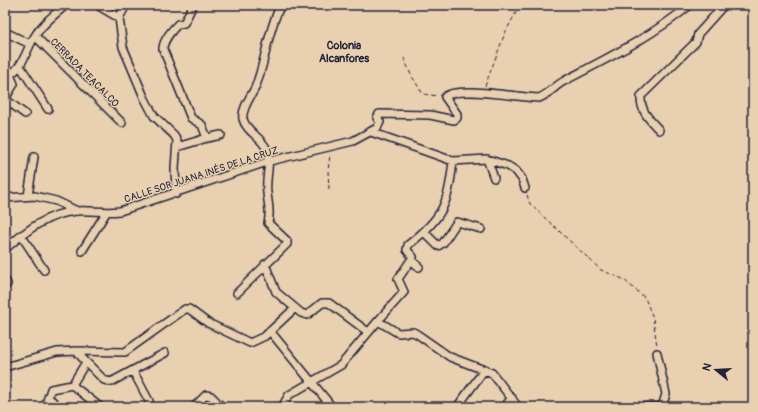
<svg xmlns="http://www.w3.org/2000/svg" width="758" height="412" font-family="Pangolin,sans-serif">
	<style>
		.lines { fill: none; stroke-linecap: round; stroke-linejoin: round }
		.minor-casing { stroke: #22223b; stroke-width: 10 }
		.path { stroke: #22223b; stroke-width: 1; stroke-dasharray: 4 3; stroke-linecap: butt }
		.minor { stroke: #e8d0b0; stroke-width: 7 }
		.labels { text-anchor: middle; stroke-width: 3; stroke-linejoin: round; paint-order: stroke }
		.street-label { font-size: 10px; fill: #22223b; stroke: #e8d0b0 }
		.neighbourhood-label { font-size: 11px; font-weight: bold; fill: #22223b; stroke: #e8d0b0 }
	</style>
	<rect width="100%" height="100%" fill="#e8d0b0"/>
	<filter id="ink" filterUnits="userSpaceOnUse"><feTurbulence type="fractalNoise" baseFrequency=".025" numOctaves="2"/><feDisplacementMap in="SourceGraphic" scale="8" xChannelSelector="R" yChannelSelector="G"/><feConvolveMatrix kernelMatrix="1 2 1 2 8 2 1 2 1" color-interpolation-filters="sRGB"/></filter>
	<g filter="url(#ink)">
		<g class="lines">
			<defs>
				<path id="minor" d="M97,5l22,13
					M193,5l-9,18 -6,1c-6,6 -15,17 -15,25l28,69 11,7 5,13 14,-3
					M119,18l4,29 21,50 10,19 20,19 3,5 -2,28 1,26
					M119,18l7,-13
					M5,32l25,12
					M35,36l87,87
					M20,66l28,43
					M5,78c20,-11 19,-25 30,-42 7,-12 20,-22 31,-31
					M5,99l9,-15 -4,-9
					M5,99l20,15
					M659,130c-9,-10 -19,-19 -18,-34l55,-54 2,-8 26,-29
					M371,132l82,29 34,-2 21,7 8,5 6,8 3,9
					M177,147l30,-9
					M487,159l7,19
					M28,196l6,-39
					M5,198l30,-2 21,5 21,10
					M424,232l14,14 5,-3 14,-21 24,7
					M21,235l23,35
					M5,249c21,-18 43,-36 72,-38 15,-1 27,2 43,0l150,-50 83,-20 24,-13 3,-6 -3,-4 2,-4 51,1 24,5 3,-2v-4l-12,-17c10,-12 77,1 94,1 10,-4 16,-12 25,-17 44,-23 87,-44 126,-76
					M82,251l24,-38
					M411,260l8,7
					M265,264l11,28 25,21 6,2 15,-12h7l39,29
					M5,280l2,4
					M237,293l50,-49v-3l-19,-18c3,-11 0,-19 -1,-30 -2,-16 5,-30 -1,-45 -5,-11 -20,-17 -23,-29 -2,-9 8,-23 12,-31 11,-27 12,-56 25,-81l-4,-2
					M378,321l26,-29 -6,-13 15,-22 -6,-7 1,-5c36,-28 40,-41 45,-84
					M270,331l62,76
					M76,351l49,1 60,-43h4l19,14 42,20 15,-7 30,-28
					M657,353l9,41 -4,13
					M86,362l18,18 7,2 54,-29
					M5,367l52,-15 19,-1 10,11 -14,23 28,22
					M133,371l16,30
					M48,397l11,10
					M45,407l6,-18 21,-4
					M194,407l12,-12 5,1 11,11
					M282,407l7,-12 52,-30 37,-44 20,12 15,-1 4,2 33,23 42,16 26,34
					M457,407l28,-38
					M504,407l8,-9
					M646,407h17"/>
			</defs>
			<!-- minor casing -->
			<use href="#minor" class="minor-casing"/>
			<!-- path -->
			<path class="path" d="M404,58l7,17 12,19 15,2
				M485,86l20,-53 15,-28
				M329,189l-1,-18 2,-17
				M527,195l3,9 71,66 22,9 22,19 8,20 4,28"/>
			<!-- minor -->
			<use href="#minor" class="minor"/>
		</g>
	</g>
	<g class="labels">
		<!-- street labels -->
		<g class="street-label">
			<text transform="translate(85 72) rotate(45)" y="4">CERRADA TEACALCO</text>
			<text transform="translate(201 174) rotate(-18)" y="4">CALLE SOR JUANA INÉS DE LA CRUZ</text>
		</g>
		<!-- neighbourhood labels -->
		<g class="neighbourhood-label">
			<text x="344" y="49">Colonia<tspan x="344" dy="13">Alcanfores</tspan></text>
		</g>
	</g>
	<!-- margin -->
	<rect width="758" height="412" fill="none" stroke="#e8d0b0" stroke-width="20"/>
	<rect x="10" y="10" width="738" height="392" fill="none" stroke="#22223b" stroke-width="1.5" filter="url(#ink)"/>
	<!-- north arrow -->
	<g transform="translate(716 370) rotate(288)" stroke="#e8d0b0" stroke-width="3" paint-order="stroke">
	<path d="M0-3L7 15L0 10L-7 15Z" fill="#22223b"/>
	<text y="-6" font-size="11" font-weight="bold" text-anchor="middle" fill="#22223b">N</text>
	</g>
</svg>
